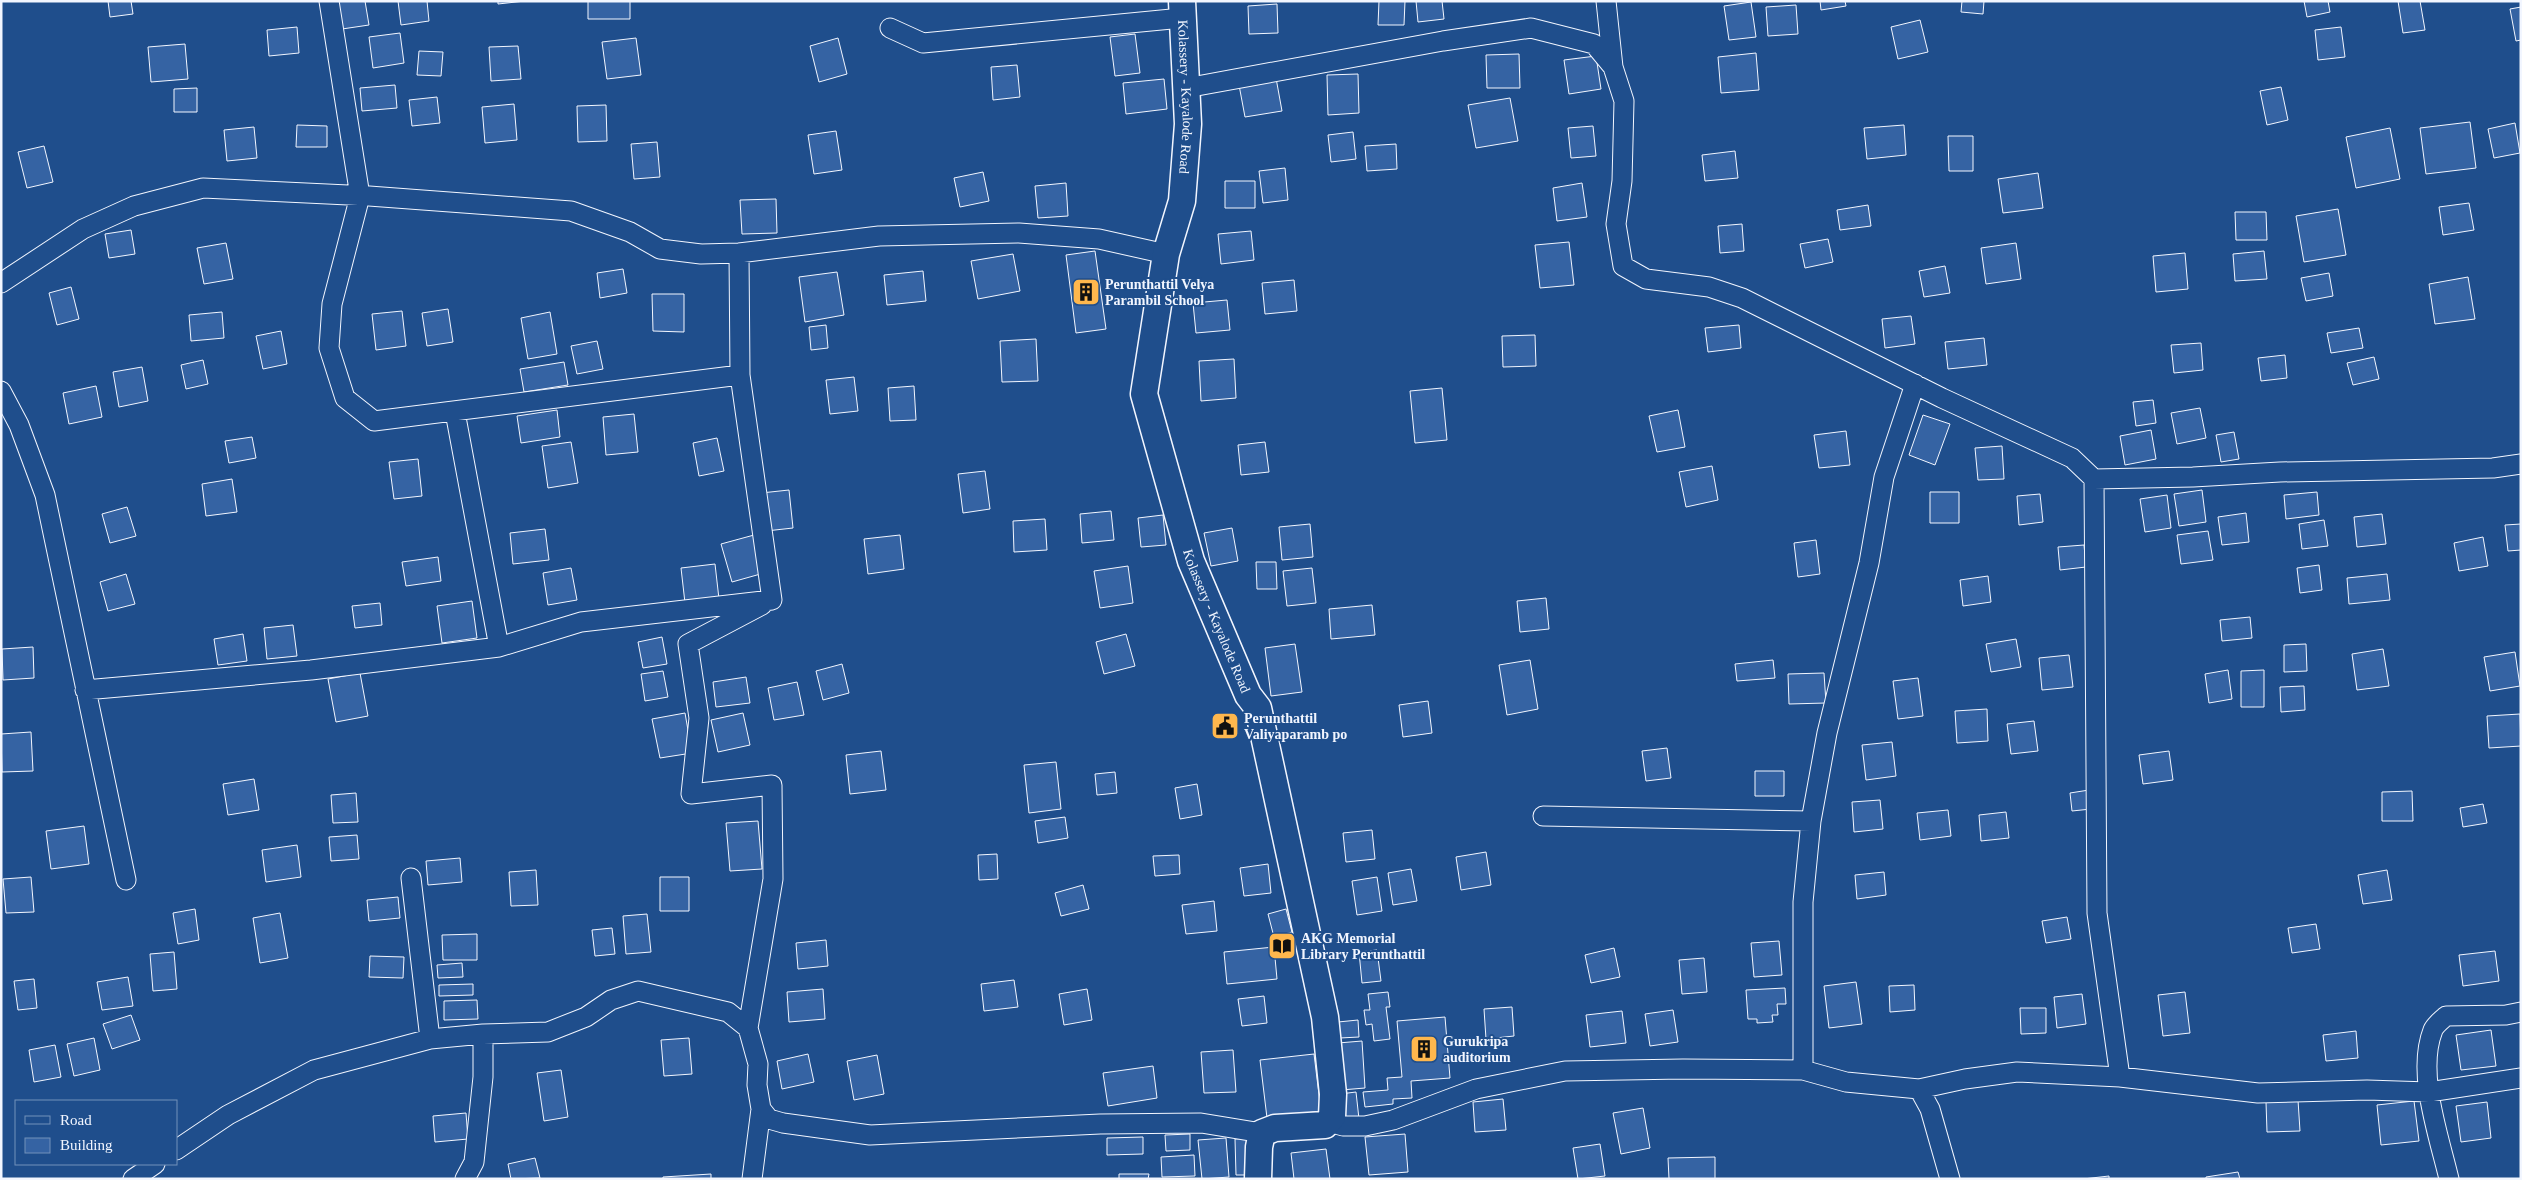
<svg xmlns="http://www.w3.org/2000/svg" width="2522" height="1180" font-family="'Times New Roman',serif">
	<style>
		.building { fill: #3563a3; stroke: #f2f6ff }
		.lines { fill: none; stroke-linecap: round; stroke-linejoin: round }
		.street-casing { stroke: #f2f6ff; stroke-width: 21 }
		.secondary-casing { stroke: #f2f6ff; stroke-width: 29 }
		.street { stroke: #1f4e8c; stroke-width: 19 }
		.secondary { stroke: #1f4e8c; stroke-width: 26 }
		.labels { text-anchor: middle; stroke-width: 4; stroke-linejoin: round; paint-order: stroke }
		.street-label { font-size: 14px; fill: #f2f6ff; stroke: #1f4e8c }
		.poi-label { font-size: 14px; font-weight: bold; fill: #f2f6ff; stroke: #1f4e8c; text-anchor: start }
	</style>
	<rect width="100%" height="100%" fill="#1f4e8c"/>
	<!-- building -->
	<path class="building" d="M108,1h23l2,13 -23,3z
		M338,1h27l4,24 -27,4z
		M398,1h29l2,20 -28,4z
		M498,1h27l-27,3z
		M588,1h42v18h-42z
		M1379,1h26l-1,24h-26z
		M1416,1h26l2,18 -26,3z
		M1820,1h25l1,5 -25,4z
		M1962,1h22l-1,13 -22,-2z
		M2304,1h24l2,11 -23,5z
		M2398,1h22l5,29 -22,3z
		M1751,2l5,35 -27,3 -5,-34z
		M1277,4l1,29 -29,1 -1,-28z
		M1796,5l2,29 -30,2 -2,-29z
		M2521,7v33l-5,1 -6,-32z
		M1920,20l8,32 -30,7 -7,-32z
		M297,27l2,26 -30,3 -2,-26z
		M2341,27l4,30 -27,3 -3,-30z
		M400,33l4,30 -31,5 -4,-31z
		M1135,34l5,39 -25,3 -5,-39z
		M636,38l5,37 -34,4 -5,-37z
		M838,38l9,36 -28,8 -9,-36z
		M185,44l3,35 -37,3 -3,-35z
		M518,46l3,33 -30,2 -2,-34z
		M419,51l24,1 -2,24 -24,-1z
		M1756,53l3,37 -38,3 -3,-36z
		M1519,54l1,34h-33l-1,-33z
		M1596,56l5,33 -32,5 -5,-34z
		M1017,65l3,32 -27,3 -2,-33z
		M1358,74l1,39 -31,2 -1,-40z
		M1276,78l6,33 -37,6 -6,-32z
		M1164,79l3,30 -41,5 -3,-31z
		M395,85l2,23 -35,3 -2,-23z
		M2281,87l7,33 -21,5 -7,-34z
		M197,88v24h-23v-23z
		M437,97l3,26 -28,3 -3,-26z
		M1510,98l8,43 -42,7 -8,-43z
		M514,104l3,36 -32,3 -3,-36z
		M606,105l1,36 -29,1 -1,-36z
		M2470,122l6,46 -50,6 -6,-46z
		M2515,123l5,30 -26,5 -6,-29z
		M297,125l30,1v21h-31z
		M1904,125l2,30 -39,4 -3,-31z
		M1593,126l3,30 -25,2 -3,-30z
		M254,127l3,31 -30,3 -3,-31z
		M2390,128l10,51 -44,9 -10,-51z
		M836,131l6,39 -28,4 -6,-39z
		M1353,132l3,27 -25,3 -3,-27z
		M1948,136h25v35h-24z
		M657,142l3,35 -26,2 -3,-35z
		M1396,144l1,25 -30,2 -2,-25z
		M44,146l9,36 -26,6 -9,-36z
		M1735,151l3,27 -33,3 -3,-26z
		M1285,168l3,32 -25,3 -4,-32z
		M983,172l6,29 -29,6 -6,-29z
		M2038,173l5,35 -40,5 -5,-34z
		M1225,181h30v27h-30z
		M1066,183l2,33 -30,2 -3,-32z
		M1582,183l5,34 -30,4 -4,-33z
		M776,199l1,34 -35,1 -2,-34z
		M2469,203l5,27 -31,5 -4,-28z
		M1868,205l3,21 -31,4 -3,-20z
		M2338,209l8,46 -42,7 -8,-46z
		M2235,212h31l1,28h-31z
		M1742,224l2,27 -24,2 -2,-27z
		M131,230l4,24 -26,4 -4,-24z
		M1251,231l3,29 -33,4 -3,-30z
		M1828,239l5,23 -28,6 -5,-24z
		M1569,242l5,43 -34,3 -5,-43z
		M226,243l7,36 -29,5 -7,-36z
		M2016,243l5,36 -35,5 -5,-36z
		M1095,251l11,78 -30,4 -10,-78z
		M2264,251l3,28 -32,2 -2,-27z
		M2185,253l3,36 -32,3 -3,-36z
		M1013,254l7,37 -42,8 -7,-38z
		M1945,266l5,27 -26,4 -5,-26z
		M623,269l4,24 -27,5 -3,-25z
		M923,271l3,30 -39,4 -3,-30z
		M837,272l7,43 -39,7 -6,-45z
		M2329,273l4,23 -27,5 -5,-23z
		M2468,277l7,42 -40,5 -6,-40z
		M1294,280l3,31 -32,3 -3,-31z
		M71,287l8,32 -22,6 -8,-32z
		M652,294h32v38l-31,-1z
		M1227,300l3,30 -34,3 -3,-30z
		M448,309l5,33 -26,4 -5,-33z
		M402,311l4,35 -30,4 -4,-36z
		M222,312l2,26 -33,3 -2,-26z
		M550,312l7,42 -29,5 -7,-41z
		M1911,316l4,28 -30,4 -3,-29z
		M826,325l2,23 -17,2 -2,-23z
		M1739,325l2,23 -33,4 -3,-24z
		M2359,328l4,20 -32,5 -4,-20z
		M281,331l6,33 -24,5 -7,-33z
		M1535,335l1,31 -33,1 -1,-31z
		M1984,338l3,27 -39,4 -3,-27z
		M1036,339l2,42 -36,1 -2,-41z
		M597,341l6,28 -26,5 -6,-28z
		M2201,343l2,27 -29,3 -3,-28z
		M2285,355l2,23 -26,3 -3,-23z
		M2374,357l5,22 -26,6 -6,-22z
		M1234,359l2,39 -35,3 -2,-40z
		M203,360l5,24 -22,5 -5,-24z
		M564,362l4,23 -44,7 -4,-23z
		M142,367l6,34 -29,6 -6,-35z
		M854,377l4,34 -28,3 -4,-34z
		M96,386l6,31 -33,7 -6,-31z
		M914,386l2,34 -26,1 -2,-33z
		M1442,388l5,52 -32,3 -5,-52z
		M2153,400l3,23 -20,3 -3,-24z
		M2200,408l6,30 -29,6 -6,-31z
		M557,410l3,27 -39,6 -4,-27z
		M1678,410l7,37 -28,5 -8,-36z
		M634,414l4,38 -32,3 -3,-38z
		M1923,415l27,9 -15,41 -26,-10z
		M2151,430l5,29 -31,6 -5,-29z
		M1846,431l4,34 -31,3 -5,-33z
		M2234,432l5,27 -18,3 -5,-27z
		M252,437l4,21 -27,5 -4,-22z
		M717,438l7,33 -25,5 -6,-33z
		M571,442l7,41 -30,5 -6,-42z
		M1265,442l4,30 -28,3 -3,-30z
		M2002,446l2,33 -26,1 -3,-32z
		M418,459l4,37 -28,3 -5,-37z
		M1712,466l6,34 -32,7 -7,-35z
		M985,471l5,38 -27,4 -5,-39z
		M232,479l5,33 -31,4 -4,-32z
		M789,490l4,38 -27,3 -5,-38z
		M2202,490l4,32 -27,4 -5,-32z
		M1930,492h29v31h-29z
		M2317,492l2,23 -33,4 -2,-24z
		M2040,494l3,28 -24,3 -2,-29z
		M2167,495l4,33 -26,4 -5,-33z
		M127,507l9,29 -26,7 -8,-29z
		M1111,511l3,29 -32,3 -2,-29z
		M2246,513l3,29 -27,3 -4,-28z
		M2382,514l4,30 -29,3 -3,-30z
		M1163,515l3,30 -25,2 -3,-29z
		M1045,519l2,31 -33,2 -1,-31z
		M2324,520l4,26 -26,3 -3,-25z
		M1310,524l3,33 -31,3 -3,-33z
		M2521,524v26l-13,1 -3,-26z
		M1232,528l6,33 -27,5 -7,-33z
		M545,529l4,31 -36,4 -3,-31z
		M2208,531l5,29 -32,4 -4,-29z
		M754,535l10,38 -32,9 -11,-38z
		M900,535l4,34 -36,5 -4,-35z
		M2483,537l5,29 -29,5 -5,-28z
		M1816,540l4,34 -22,3 -4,-34z
		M2084,545l2,22 -26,3 -2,-23z
		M438,557l3,24 -35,5 -4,-24z
		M1256,562h20l1,27h-20z
		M715,564l4,35 -34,4 -4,-35z
		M2319,565l3,25 -22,3 -3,-25z
		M1128,566l5,37 -33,5 -6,-37z
		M571,568l6,32 -29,5 -5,-32z
		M1312,568l4,35 -29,3 -4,-35z
		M126,574l9,30 -27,7 -8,-29z
		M2387,574l3,26 -41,4 -2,-26z
		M1988,576l3,26 -28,4 -3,-26z
		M1546,598l3,31 -29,3 -3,-31z
		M472,601l5,37 -35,5 -5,-37z
		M380,603l2,22 -27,3 -3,-22z
		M1372,605l3,30 -44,4 -2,-30z
		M2250,617l2,21 -30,3 -2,-21z
		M293,625l4,31 -30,3 -3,-31z
		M243,634l4,27 -29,4 -4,-26z
		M1126,634l9,32 -31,8 -8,-32z
		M662,637l5,27 -24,4 -5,-26z
		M2016,639l5,28 -30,5 -5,-28z
		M1295,644l7,48 -31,4 -6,-48z
		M2306,644l1,27 -23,1v-27z
		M33,647l1,31 -31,2 -1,-31z
		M2383,649l6,37 -32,4 -5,-36z
		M2515,652l5,34 -30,5 -6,-34z
		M2069,655l4,32 -31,3 -3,-32z
		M1530,660l8,49 -31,6 -8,-50z
		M1773,660l2,18 -38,3 -2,-17z
		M842,664l7,29 -26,7 -7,-29z
		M2228,670l4,29 -23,4 -4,-29z
		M2264,670v37h-23v-36z
		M663,671l5,26 -23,4 -4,-27z
		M360,673l8,43 -32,6 -8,-43z
		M1824,673l2,30 -37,1 -1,-30z
		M746,677l4,26 -34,4 -3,-25z
		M1918,678l5,38 -25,3 -5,-38z
		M797,682l7,33 -30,5 -6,-32z
		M2304,686l1,24 -24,2 -1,-25z
		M1428,701l4,32 -29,4 -4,-32z
		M1987,709l1,32 -31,2 -2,-32z
		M685,713l7,40 -32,5 -8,-39z
		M743,713l7,32 -32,7 -7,-32z
		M2520,714l1,32 -32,2 -2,-32z
		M2034,721l4,30 -27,3 -4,-30z
		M31,732l2,39 -31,1 -1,-38z
		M1892,742l4,34 -30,4 -4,-35z
		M1667,748l4,30 -25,3 -4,-30z
		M881,751l5,39 -36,4 -4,-39z
		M2169,751l4,29 -30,4 -4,-29z
		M1056,762l5,47 -32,4 -5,-48z
		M1755,771h29v25h-29z
		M1115,772l2,21 -20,2 -2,-21z
		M254,779l5,31 -31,5 -5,-31z
		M1197,784l5,31 -22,4 -5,-31z
		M2089,790l2,19 -19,2 -2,-18z
		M2412,791l1,30h-31v-29z
		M356,793l2,29 -25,1 -2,-28z
		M1880,800l3,29 -29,3 -2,-30z
		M2483,804l4,19 -24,4 -3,-19z
		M1948,810l3,26 -31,4 -3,-27z
		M2006,812l3,26 -28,3 -2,-26z
		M1065,817l3,21 -30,5 -3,-22z
		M758,821l4,48 -32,2 -4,-48z
		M84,826l5,38 -38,5 -5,-38z
		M1372,830l3,29 -29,3 -3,-29z
		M357,835l2,24 -28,2 -2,-24z
		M297,845l4,32 -35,5 -4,-32z
		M1486,852l5,33 -30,5 -5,-33z
		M997,854l1,25 -19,1 -1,-25z
		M1179,855l1,19 -25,2 -2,-20z
		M460,858l2,24 -34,3 -2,-24z
		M1268,864l3,29 -27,3 -4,-28z
		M1411,869l6,32 -24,4 -5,-32z
		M536,870l2,35 -27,1 -2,-34z
		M2387,870l5,30 -29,4 -5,-29z
		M1884,872l2,23 -29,4 -2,-24z
		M31,877l3,35 -28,1 -3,-34z
		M660,877h29v34h-29z
		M1377,877l5,34 -25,4 -5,-34z
		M1083,885l6,24 -28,7 -6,-23z
		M398,897l2,21 -31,3 -2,-21z
		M1214,901l3,30 -31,3 -4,-29z
		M195,909l4,31 -21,4 -5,-31z
		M1286,909l6,23 -18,5 -6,-23z
		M280,913l8,45 -28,5 -7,-45z
		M647,914l4,38 -25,2 -3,-38z
		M2067,917l4,22 -25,4 -4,-22z
		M2316,924l4,25 -28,4 -4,-25z
		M612,928l3,26 -20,2 -3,-26z
		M477,934v26h-34l-1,-25z
		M826,940l2,26 -30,3 -2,-26z
		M1779,941l3,34 -28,2 -3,-34z
		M1274,947l3,32 -50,5 -3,-32z
		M1614,948l6,29 -29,6 -6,-28z
		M1377,950l4,31 -19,2 -3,-31z
		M2495,951l4,30 -36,5 -4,-31z
		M174,952l3,37 -24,2 -3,-37z
		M370,956l34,1 -1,21 -34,-1z
		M1704,958l3,34 -25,2 -3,-34z
		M462,963l1,14 -25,1 -1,-13z
		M128,977l5,29 -31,4 -5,-28z
		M34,979l3,29 -19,2 -4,-29z
		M1014,980l4,27 -34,4 -3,-27z
		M1856,982l6,42 -33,4 -5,-42z
		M473,984v11l-34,1v-11z
		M1914,985l1,25 -25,2 -1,-26z
		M1785,988l1,16h-9l1,11h-6l1,7 -16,1v-4h-9l-2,-29z
		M823,989l2,30 -36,3 -2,-30z
		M1087,989l5,31 -28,5 -5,-31z
		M1388,992l2,15h-4l4,32 -16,2 -2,-17 -6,1 -2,-15h6l-2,-16z
		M2185,992l5,41 -27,3 -5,-41z
		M2082,994l4,30 -29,4 -3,-31z
		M1264,996l3,27 -25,3 -4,-27z
		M477,1000l1,19 -34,1v-19z
		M1512,1007l2,29 -28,3 -2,-30z
		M2020,1008h26v25l-25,1z
		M1673,1010l5,32 -28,4 -5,-32z
		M1622,1011l4,32 -36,4 -4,-32z
		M131,1015l9,25 -28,9 -9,-25z
		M1445,1017l5,61 -39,3 1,17 -19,1v5l-28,3 -2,-15 25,-2 -1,-12 15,-1 -5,-56z
		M1358,1020l1,17 -19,1 -2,-16z
		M2491,1030l5,36 -35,4 -5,-35z
		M2356,1031l2,27 -32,3 -3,-26z
		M94,1038l6,32 -26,6 -7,-32z
		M689,1038l3,36 -28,2 -3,-36z
		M1362,1041l3,47 -24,2 -3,-47z
		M55,1045l6,32 -27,5 -5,-32z
		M1233,1050l3,42 -32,1 -3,-41z
		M808,1054l6,28 -32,7 -5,-28z
		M1314,1054l7,57 -54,7 -7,-58z
		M877,1055l7,39 -30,6 -7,-39z
		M1153,1066l4,32 -49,8 -5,-33z
		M561,1070l7,47 -24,4 -7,-48z
		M1356,1092l3,27 -16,2 -3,-27z
		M1503,1099l3,31 -31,2 -2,-30z
		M2298,1100l2,31 -33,1 -1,-30z
		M2414,1101l5,40 -38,4 -4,-40z
		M2487,1102l4,36 -30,4 -5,-36z
		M1643,1108l7,40 -29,6 -8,-41z
		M466,1113l2,26 -33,3 -2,-26z
		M1190,1134v16l-24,1 -1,-16z
		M1405,1134l3,38 -39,3 -4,-38z
		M1143,1137v17l-36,1v-17z
		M1226,1138l3,39 -27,2 -4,-39z
		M1251,1138l1,37h-16l-1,-36z
		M1600,1144l5,32 -27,3 -5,-31z
		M1326,1149l4,30h-36l-3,-26z
		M1194,1155l1,21 -33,1 -1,-20z
		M1715,1157v22h-46l-1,-21z
		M535,1158l5,20 -29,1 -3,-15z
		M2238,1172l2,7h-34v-2z
		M711,1174v5h-48v-2z
		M1119,1174h30l-1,5h-29z
		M2109,1176v3h-26z"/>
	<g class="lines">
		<defs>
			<path id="street" d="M329,1l31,195 -28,108 -3,44 16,50 29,23 366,-46
				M1606,1l7,66 11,34 -2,80 -6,43 7,42 23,13 63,8 33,11 200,100 130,60 22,21 99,-2 87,-5 213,-4 28,-4
				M890,28l33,15 259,-25
				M1186,88l257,-47 88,-13 63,16 19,23
				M1,283l82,-54 51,-23 69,-18 166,8 202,15 59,21 30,17 41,5 38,-1 140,-17 140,-3 80,6 67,15
				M1,391l18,34 26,70 81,385
				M455,412l44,235
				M2094,479l3,434 23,164
				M85,690l226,-20 188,-23 82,-25 191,-22 -32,-225 -1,-122
				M1543,816l268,5
				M411,878l19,161
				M748,1028l25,-149 -1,-94 -81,9 8,-76 -11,-74 74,-39
				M1803,1070v-168l8,-81 16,-88 42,-170 15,-86 31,-93
				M1919,1089l46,-10 52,-7 103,5 138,16 109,-3 62,2 92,-14
				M1329,1122l14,4h22l28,-6 83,-31 89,-18 118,-2 120,1 43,12 73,7 11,20 20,70
				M176,1150l52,-35 86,-45 116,-31 53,-5 65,-2 38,-15 25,-17 27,-9 90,21 20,16 10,36 -1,21 4,24 8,10 14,4 87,12 230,-11 101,-1 61,10
				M133,1179l22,-15
				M465,1179l9,-17 9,-85v-43
				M752,1179l9,-70
				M2449,1179c-10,-43 -33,-106 -16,-149 2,-5 9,-10 13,-14l60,-1 15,-3"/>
			<g id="secondary">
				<path id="s1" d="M1182,1l6,123 -6,77 -16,53 -22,140 47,167 57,134 10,13 67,309 8,77 -1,23 -7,8 -50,3 -13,5 -3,14 -1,32"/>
			</g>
		</defs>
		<!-- street casing -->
		<use href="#street" class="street-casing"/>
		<!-- secondary casing -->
		<use href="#secondary" class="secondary-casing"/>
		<!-- street -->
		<use href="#street" class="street"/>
		<!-- secondary -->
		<use href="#secondary" class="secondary"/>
	</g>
	<!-- icons -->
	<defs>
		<symbol id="building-square" viewBox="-11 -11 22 22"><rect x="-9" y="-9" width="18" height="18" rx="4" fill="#ffb74d" stroke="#1f4e8c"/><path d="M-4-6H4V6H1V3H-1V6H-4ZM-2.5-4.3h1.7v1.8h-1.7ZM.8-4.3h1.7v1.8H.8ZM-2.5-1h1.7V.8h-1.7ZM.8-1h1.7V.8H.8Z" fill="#111"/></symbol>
		<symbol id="civic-square" viewBox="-11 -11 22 22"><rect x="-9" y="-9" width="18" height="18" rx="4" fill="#ffb74d" stroke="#1f4e8c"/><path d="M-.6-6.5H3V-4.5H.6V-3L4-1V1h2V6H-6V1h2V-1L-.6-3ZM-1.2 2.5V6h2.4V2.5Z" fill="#111"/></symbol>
		<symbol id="library-square" viewBox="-11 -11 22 22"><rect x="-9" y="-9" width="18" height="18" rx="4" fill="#ffb74d" stroke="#1f4e8c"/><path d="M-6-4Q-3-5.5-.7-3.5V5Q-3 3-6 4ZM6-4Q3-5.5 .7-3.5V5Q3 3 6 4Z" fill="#111"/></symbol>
	</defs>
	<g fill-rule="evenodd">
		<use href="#building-square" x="1070" y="276" width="32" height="32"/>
		<use href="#civic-square" x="1209" y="710" width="32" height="32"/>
		<use href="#library-square" x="1266" y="930" width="32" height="32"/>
		<use href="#building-square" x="1408" y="1033" width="32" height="32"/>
	</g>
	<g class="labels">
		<!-- street labels -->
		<g class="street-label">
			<text dy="5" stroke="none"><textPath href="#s1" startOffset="96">Kolassery - Kayalode Road</textPath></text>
			<text dy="5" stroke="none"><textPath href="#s1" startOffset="636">Kolassery - Kayalode Road</textPath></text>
		</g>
		<!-- poi labels -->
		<g class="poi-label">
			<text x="1105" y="289">Perunthattil Velya<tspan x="1105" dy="16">Parambil School</tspan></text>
			<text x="1244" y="723">Perunthattil<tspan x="1244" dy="16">Valiyaparamb po</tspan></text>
			<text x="1301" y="943">AKG Memorial<tspan x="1301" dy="16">Library Perunthattil</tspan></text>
			<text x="1443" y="1046">Gurukripa<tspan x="1443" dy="16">auditorium</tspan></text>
		</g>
	</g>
	<!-- border -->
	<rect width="2522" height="1180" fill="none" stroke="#f2f6ff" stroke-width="5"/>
	<!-- legend -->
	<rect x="15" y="1100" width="162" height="65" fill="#1f4e8c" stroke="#7391ba"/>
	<rect x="25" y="1116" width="25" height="8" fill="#1f4e8c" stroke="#7391ba"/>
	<text x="60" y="1125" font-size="15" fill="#f2f6ff">Road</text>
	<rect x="25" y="1138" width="25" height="15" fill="#3563a3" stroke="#7391ba"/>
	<text x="60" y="1150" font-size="15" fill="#f2f6ff">Building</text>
</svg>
